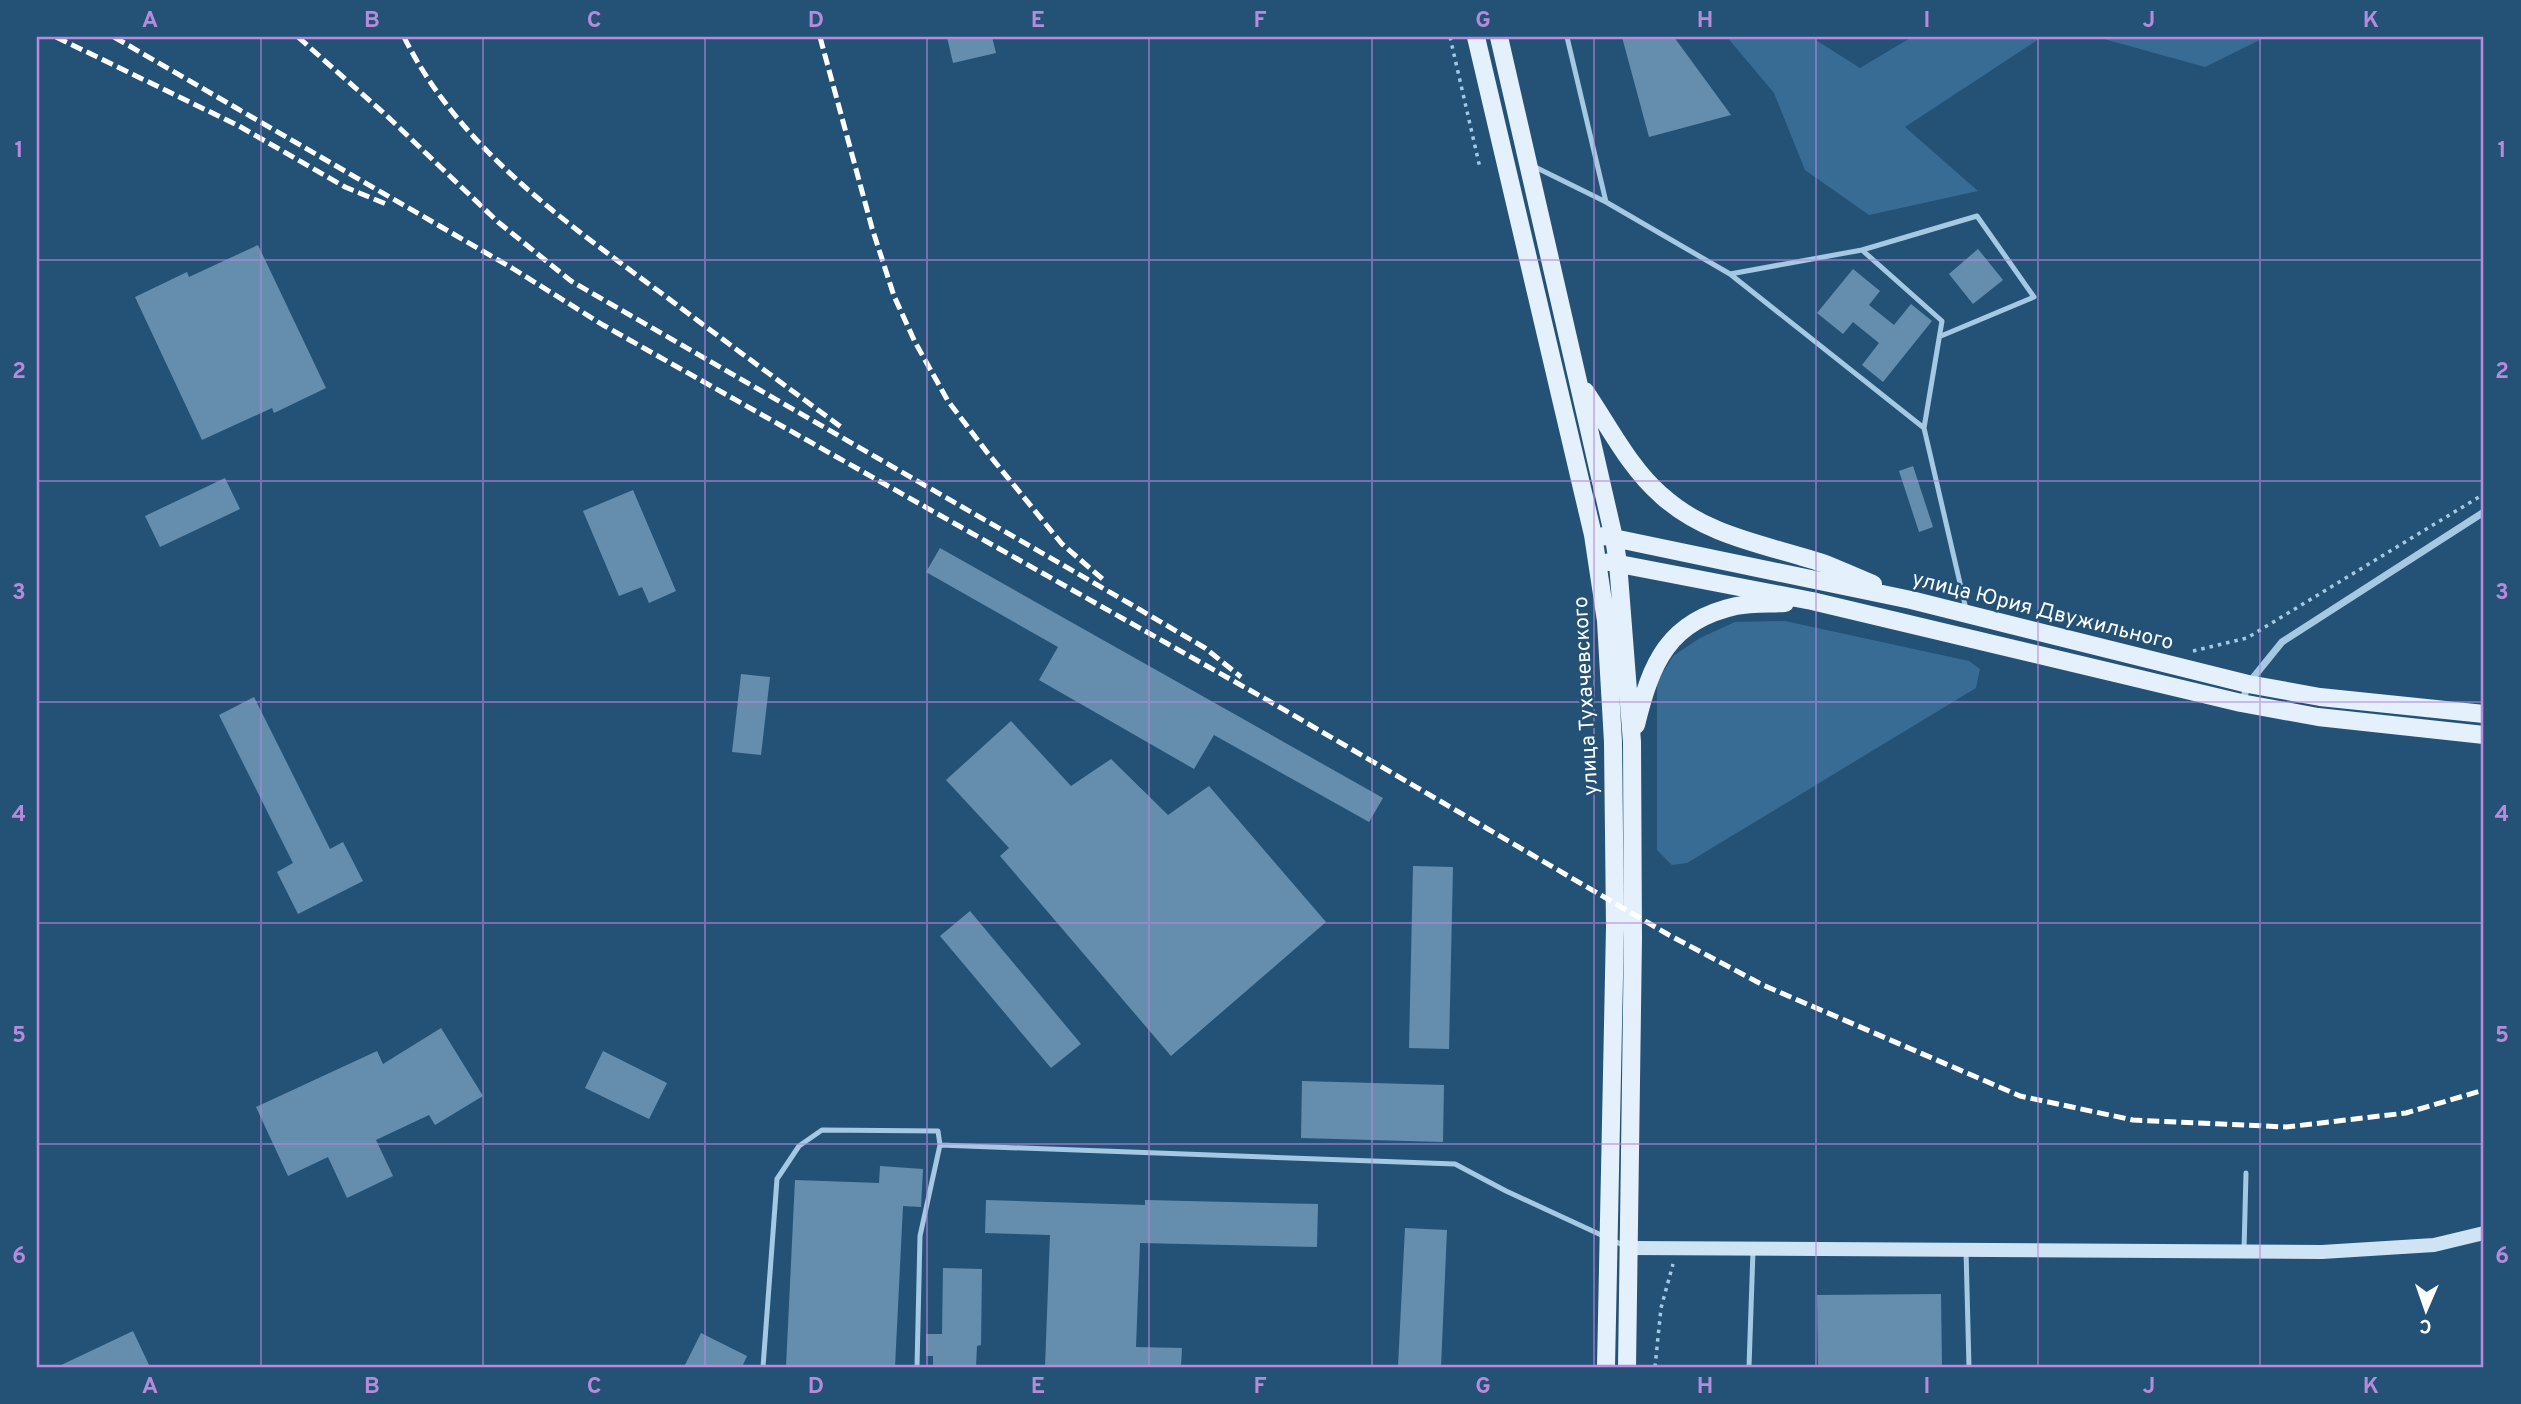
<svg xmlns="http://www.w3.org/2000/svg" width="2521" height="1404" font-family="Overpass,sans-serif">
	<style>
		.green { fill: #386c95 }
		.building { fill: #658eae }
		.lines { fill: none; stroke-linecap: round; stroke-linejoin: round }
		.path { stroke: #a5c9e3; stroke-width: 3.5; stroke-dasharray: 3.5 5; stroke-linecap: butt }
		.lane { stroke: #a5c9e3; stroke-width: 5 }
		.street { stroke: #a5c9e3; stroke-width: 7 }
		.secondary { stroke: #cee3f3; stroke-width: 14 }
		.primary { stroke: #e4f0fc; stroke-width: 18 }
		.rail { stroke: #fff; stroke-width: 5; stroke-dasharray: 12 5; stroke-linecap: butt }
		.grid { fill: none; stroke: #b68bdc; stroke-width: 2; stroke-opacity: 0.55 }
		.labels { text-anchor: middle; stroke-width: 5; stroke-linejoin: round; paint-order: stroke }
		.street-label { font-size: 21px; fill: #fff; stroke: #245277 }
		.neatline { fill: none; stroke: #b68bdc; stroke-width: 2.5 }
		.grid-label { font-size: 23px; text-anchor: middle; font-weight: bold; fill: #b68bdc }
	</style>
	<rect width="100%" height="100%" fill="#245277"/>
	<!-- green -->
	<path class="green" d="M1727,37h84l49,31 52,-31h130l-137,90 73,64 -109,24 -64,-45 -31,-77z
		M2097,37h169l-61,30z
		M1785,621l184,40 11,8 -4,19 -289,175 -15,2 -15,-15v-168l16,-26 27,-18 35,-16z"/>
	<!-- building -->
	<path class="building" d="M947,37h45l4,16 -43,10z
		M1622,37h52l57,78 -82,22z
		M258,245l68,143 -52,25 -2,-5 -70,32 -67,-143 52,-25 2,5z
		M1978,249l25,31 -30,24 -24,-30z
		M1853,269l27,22 -11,14 25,20 17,-21 21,17 -49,61 -21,-17 17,-22 -26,-21 -10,12 -26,-21z
		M1913,466l20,61 -14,5 -20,-61z
		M225,478l15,31 -80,38 -15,-31z
		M633,490l43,101 -27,12 -7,-16 -23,9 -36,-85z
		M940,548l443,250 -14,24 -155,-87 -20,34 -155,-89 19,-33 -132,-75z
		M741,674l29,3 -9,78 -29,-3z
		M254,697l76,152 13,-7 20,39 -65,33 -21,-42 16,-9 -74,-148z
		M1011,721l60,65 40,-27 57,56 41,-29 117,136 -155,134 -171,-200 9,-8 -63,-68z
		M1413,866l40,1 -4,182 -40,-1z
		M970,911l111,133 -30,24 -111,-132z
		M441,1028l42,68 -48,29 -6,-10 -53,25 17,36 -46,22 -19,-41 -40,19 -32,-69 121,-56 6,13z
		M603,1051l64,32 -18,36 -64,-31z
		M1302,1081l142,4 -1,57 -142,-4z
		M880,1166l43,3 -2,38 -18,-1 -8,161h-109l9,-187 84,3z
		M986,1200l159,5v-5l173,4 -1,43 -177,-4 -4,104 46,1 -1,19h-136l5,-132 -65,-2z
		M1405,1228l42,2 -6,137 -43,-1z
		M943,1268l39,1 -1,76 -4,1 -1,21h-43v-11h-7v-22h16z
		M1941,1294l1,73h-124l-1,-72z
		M133,1331l17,36h-93z
		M701,1333l46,23 -5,11h-58z"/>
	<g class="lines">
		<!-- path -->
		<path class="path" d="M1450,37l30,131
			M2193,651l54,-13 237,-144
			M1655,1367l6,-59 12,-44"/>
		<!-- lane -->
		<path class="lane" d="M1567,37l39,165
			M1533,166l73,36 124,72 194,154 42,181
			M1862,250l115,-34 57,81 -93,39
			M1730,274l132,-24 80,71 -18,107
			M940,1145l515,19 51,27 119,55
			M1966,1250l3,117
			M2244,1251l2,-78
			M763,1367l14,-188 22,-33 23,-16 116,1 2,14 -20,91 -3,131
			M1749,1367l4,-116"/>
		<!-- street -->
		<path class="street" d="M2242,703l6,-19 34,-42 202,-130"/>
		<!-- secondary -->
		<path class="secondary" d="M1629,1248l693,4 112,-7 50,-12"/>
		<!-- primary -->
		<path class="primary" d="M1476,37l117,498 13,86 7,121 2,185 -9,440
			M1499,37l115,501 4,25 14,179 1,196 -6,429
			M1585,391c24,35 44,76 76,104 47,43 109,50 167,70 15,6 30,13 45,19
			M1604,536l307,64 337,84 72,13 164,17
			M1609,562l203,39 429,102 77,14 166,18
			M1636,725c15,-62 32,-104 100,-119 16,-3 33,-2 49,-3"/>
		<!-- rail -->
		<path class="rail" d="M56,37l183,89 106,61 41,17
			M114,37l398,231 91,57 673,380 393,230 94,50 257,111 113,24 153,7 120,-14 78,-23
			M298,37l89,79 111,106 73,59 561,324 73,43 36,29
			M404,37c54,109 157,182 253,253 61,46 122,91 184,137
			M820,37l52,191 22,68 21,46 33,59 38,50 76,93 44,38"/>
	</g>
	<!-- grid -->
	<path class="grid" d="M261,37v1330M483,37v1330M705,37v1330M927,37v1330M1149,37v1330M1372,37v1330M1594,37v1330M1816,37v1330M2038,37v1330M2260,37v1330M37,260h2447M37,481h2447M37,702h2447M37,923h2447M37,1144h2447"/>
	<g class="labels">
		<!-- street labels -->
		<g class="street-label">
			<text transform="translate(2043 610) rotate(14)" y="7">улица Юрия Двужильного</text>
			<text transform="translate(1585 696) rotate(-93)" y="7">улица Тухачевского</text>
		</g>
	</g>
	<!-- border -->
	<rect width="2521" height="1404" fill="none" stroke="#245277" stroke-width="77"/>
	<!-- north arrow -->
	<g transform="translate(2426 1310) rotate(182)" stroke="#245277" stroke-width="5" paint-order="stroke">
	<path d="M0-5L12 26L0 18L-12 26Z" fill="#ffffff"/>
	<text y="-10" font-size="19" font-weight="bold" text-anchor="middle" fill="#ffffff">С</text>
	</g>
	<rect x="38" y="38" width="2444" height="1328" class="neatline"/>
	<g class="grid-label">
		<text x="150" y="27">A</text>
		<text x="372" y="27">B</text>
		<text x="594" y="27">C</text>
		<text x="816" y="27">D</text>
		<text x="1038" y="27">E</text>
		<text x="1260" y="27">F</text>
		<text x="1483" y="27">G</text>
		<text x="1705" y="27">H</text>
		<text x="1927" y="27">I</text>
		<text x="2149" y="27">J</text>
		<text x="2371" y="27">K</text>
		<text x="19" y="157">1</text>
		<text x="2502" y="157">1</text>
		<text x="19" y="378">2</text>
		<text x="2502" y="378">2</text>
		<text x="19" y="599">3</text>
		<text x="2502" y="599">3</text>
		<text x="19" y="821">4</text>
		<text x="2502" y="821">4</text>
		<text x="19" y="1042">5</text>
		<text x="2502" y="1042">5</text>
		<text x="19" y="1263">6</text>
		<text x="2502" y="1263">6</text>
		<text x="150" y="1393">A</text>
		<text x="372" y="1393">B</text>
		<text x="594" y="1393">C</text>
		<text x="816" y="1393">D</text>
		<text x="1038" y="1393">E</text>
		<text x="1260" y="1393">F</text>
		<text x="1483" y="1393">G</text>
		<text x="1705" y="1393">H</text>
		<text x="1927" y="1393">I</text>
		<text x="2149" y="1393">J</text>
		<text x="2371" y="1393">K</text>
	</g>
</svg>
